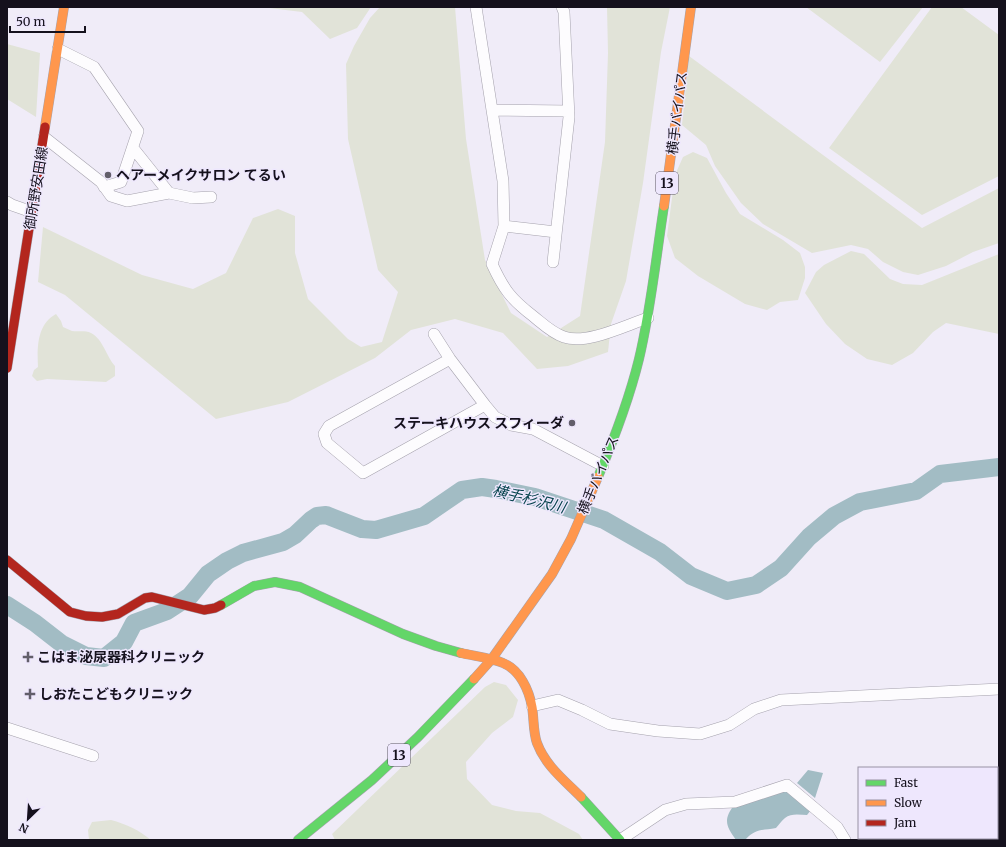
<svg xmlns="http://www.w3.org/2000/svg" width="1006" height="847" font-family="Merriweather,'Noto Sans JP',serif">
	<style>
		.green { fill: #e1e3d8 }
		.water { fill: #a2bcc4 }
		.lines { fill: none; stroke-linecap: round; stroke-linejoin: round }
		.river { stroke: #a2bcc4; stroke-width: 18 }
		.street-casing { stroke: #a5a2ad; stroke-width: 12 }
		.fast-casing { stroke: #a5a2ad; stroke-width: 10 }
		.slow-casing { stroke: #a5a2ad; stroke-width: 10 }
		.jam-casing { stroke: #a5a2ad; stroke-width: 10 }
		.street { stroke: #fdfcfe; stroke-width: 11 }
		.fast { stroke: #63d668; stroke-width: 9 }
		.slow { stroke: #ff974d; stroke-width: 9 }
		.jam { stroke: #b3261e; stroke-width: 9 }
		.poi-dot { fill: #625e6a; stroke: #eee7fd; stroke-width: 1.5 }
		.labels { text-anchor: middle; stroke-width: 3; stroke-linejoin: round; paint-order: stroke }
		.shield { fill: #eee7fd; stroke: #565160; stroke-width: 1 }
		.shield-label { font-size: 13px; font-weight: bold; fill: #15111d }
		.street-label { font-size: 14px; fill: #15111d; stroke: #eee7fd }
		.poi-label { font-size: 14px; font-weight: bold; fill: #15111d; stroke: #eee7fd; text-anchor: start }
		.water-label { font-size: 15px; font-style: italic; fill: #05434c; stroke: #eee7fd }
	</style>
	<rect width="100%" height="100%" fill="#f0ecf8"/>
	<!-- green -->
	<path class="green" d="M261,7h110l-14,21 -27,11 -28,-27z
		M380,7h75l11,132 19,121 26,53 36,24 33,-21 25,-174 3,-89 -1,-46h63l-9,45 -18,131 -17,98 -15,43 -3,28 -40,14 -31,3 -34,-36 -48,-14 -44,11 -36,28 -87,44 -72,17 -151,-124 -27,-13 5,-55 99,48 51,14 33,-16 27,-55 25,-9 17,7v37l13,46 40,40 13,8 21,-5 16,-50 -20,-22 -30,-131 -2,-75 8,-18 16,-28z
		M806,7h117l-43,55z
		M932,7h29l38,28v141l-77,39 -93,-67z
		M7,44l33,9 -4,64 -29,-18z
		M689,56l233,172 77,-40v55l-26,9 -27,14 -28,9 -15,-3 -20,-10 -15,-13 -17,-4 -39,8 -49,-29 -22,-21 -26,-37 -9,-21 -24,-20z
		M693,152l14,6 19,35 14,21 43,26 17,13 5,14v11l-7,22 -18,2 -13,8 -22,-6 -47,-28 -23,-18 -8,-22 8,-61 8,-18z
		M851,251l13,3 26,25 13,5 19,1 77,-31v80l-53,-11 -13,9 -20,21 -21,12 -25,-6 -22,-15 -19,-20 -21,-31 11,-21 8,-7z
		M56,314l5,7 2,6c3,1 6,3 9,4 6,1 13,-1 19,2 12,6 15,23 24,33v10l-9,6 -59,-3 -10,2 -5,-5 2,-6 4,-3c-1,-19 -1,-43 18,-53z
		M494,682l12,3 12,15 -5,17 -21,16 -26,29 1,17 25,26 24,6 24,2 39,21 4,6h-248l-3,-6 153,-147z
		M111,820c15,4 28,10 40,20h-62l-1,-10 4,-8z"/>
	<!-- water -->
	<path class="water" d="M808,770l15,3 -8,25 -18,-15z
		M787,790l24,20 -4,5c-7,0 -16,-2 -22,3 -4,3 -6,7 -9,10 -15,3 -20,0 -31,12h-9c-10,-14 -13,-20 -2,-35z"/>
	<g class="lines">
		<!-- river -->
		<path class="river" d="M7,605l28,18 27,21 24,12 18,2 20,-16 10,-19 33,-12 23,-15 18,-22 19,-13 16,-8 40,-11 12,-7 16,-15 6,-4 9,-1 36,14 14,1 48,-14 38,-26 20,-3 14,2 39,8 69,23 56,32 31,24 36,15 29,-6 25,-17 28,-31 25,-21 26,-14 56,-11 24,-17 59,-7"/>
		<defs>
			<path id="street" d="M476,7l27,174 1,45 -12,38c12,26 19,35 41,52 10,8 19,17 31,21 23,8 62,-12 84,-19
				M58,49l36,18 44,64 -17,51 -17,5
				M492,110l77,1
				M44,137l57,45 10,14 16,5 42,-8
				M133,148l36,45 24,5 18,-1
				M7,202l5,3 20,7
				M504,226l52,6
				M553,262l16,-145 -5,-105 -2,-5
				M434,334l16,25 35,46
				M450,359l-121,67 -5,8 3,9 36,30 122,-68 10,12 16,8 22,4 70,37
				M532,706l26,-6 24,10 28,14 48,7 42,3 29,-9 25,-16 27,-9 218,-11
				M7,728l86,28
				M620,840l45,-30 21,-6 49,-2 52,-17 50,42 8,13"/>
			<path id="fast" d="M598,477c16,-38 31,-77 41,-118 12,-50 17,-102 25,-153
				M221,605l33,-19 21,-4 25,5 103,47 33,12 25,7
				M581,797l39,43
				M298,840l74,-60 46,-43 56,-58"/>
			<path id="slow" d="M45,127l19,-120
				M664,206l27,-199
				M461,653c13,3 31,5 42,10 17,7 26,27 29,44 2,11 1,25 5,36 8,22 27,37 44,54
				M474,679l17,-19 61,-86 19,-35 27,-62"/>
			<path id="jam" d="M7,368l38,-241
				M7,560l63,52 16,4 16,1 16,-3 27,-16 7,-1 52,13 11,-2 6,-3"/>
		</defs>
		<!-- street casing -->
		<use href="#street" class="street-casing"/>
		<!-- fast casing -->
		<use href="#fast" class="fast-casing"/>
		<!-- slow casing -->
		<use href="#slow" class="slow-casing"/>
		<!-- jam casing -->
		<use href="#jam" class="jam-casing"/>
		<!-- street -->
		<use href="#street" class="street"/>
		<!-- fast -->
		<use href="#fast" class="fast"/>
		<!-- slow -->
		<use href="#slow" class="slow"/>
		<!-- jam -->
		<use href="#jam" class="jam"/>
	</g>
	<!-- markers -->
	<g class="poi-dot">
		<circle cx="108" cy="175" r="4"/>
		<circle cx="572" cy="423" r="4"/>
		<path d="M26 651h4v4h4v4h-4v4h-4v-4h-4v-4h4z"/>
		<path d="M28 688h4v4h4v4h-4v4h-4v-4h-4v-4h4z"/>
	</g>
	<g class="labels">
		<!-- shield labels -->
		<g class="shield">
			<rect x="656" y="172" width="22" height="22" rx="3"/>
			<rect x="388" y="744" width="22" height="22" rx="3"/>
		</g>
		<g class="shield-label">
			<text x="667" y="188">13</text>
			<text x="399" y="760">13</text>
		</g>
		<!-- street labels -->
		<g class="street-label">
			<text transform="translate(677 113) rotate(-83)" y="5">横手バイパス</text>
			<text transform="translate(36 188) rotate(-81)" y="5">御所野安田線</text>
			<text transform="translate(598 475) rotate(-67)" y="5">横手バイパス</text>
		</g>
		<!-- poi labels -->
		<g class="poi-label">
			<text x="116" y="180">ヘアーメイクサロン てるい</text>
			<text x="564" y="428" text-anchor="end">ステーキハウス スフィーダ</text>
			<text x="37" y="662">こはま泌尿器科クリニック</text>
			<text x="39" y="699">しおたこどもクリニック</text>
		</g>
		<!-- water labels -->
		<g class="water-label">
			<text transform="translate(529 499) rotate(14)" y="5">横手杉沢川</text>
		</g>
	</g>
	<!-- border -->
	<rect width="1006" height="847" fill="none" stroke="#15111d" stroke-width="16"/>
	<!-- legend -->
	<rect x="858" y="767" width="140" height="72" fill="#eee7fd" stroke="#9791a3"/>
	<rect x="866" y="780" width="20" height="6" fill="#63d668" stroke="#9791a3"/>
	<text x="894" y="787" font-size="12" fill="#15111d">Fast</text>
	<rect x="866" y="800" width="20" height="6" fill="#ff974d" stroke="#9791a3"/>
	<text x="894" y="807" font-size="12" fill="#15111d">Slow</text>
	<rect x="866" y="820" width="20" height="6" fill="#b3261e" stroke="#9791a3"/>
	<text x="894" y="827" font-size="12" fill="#15111d">Jam</text>
	<!-- north arrow -->
	<g transform="translate(28 819) rotate(205)" stroke="#eee7fd" stroke-width="3" paint-order="stroke">
	<path d="M0-3L7 15L0 10L-7 15Z" fill="#15111d"/>
	<text y="-6" font-size="11" font-weight="bold" text-anchor="middle" fill="#15111d">N</text>
	</g>
	<!-- scale -->
	<path d="M10 26v6h75v-6" fill="none" stroke="#15111d" stroke-width="2"/>
	<text x="16" y="26" font-size="12" fill="#15111d" stroke="#eee7fd" stroke-width="3" paint-order="stroke">50 m</text>
</svg>
